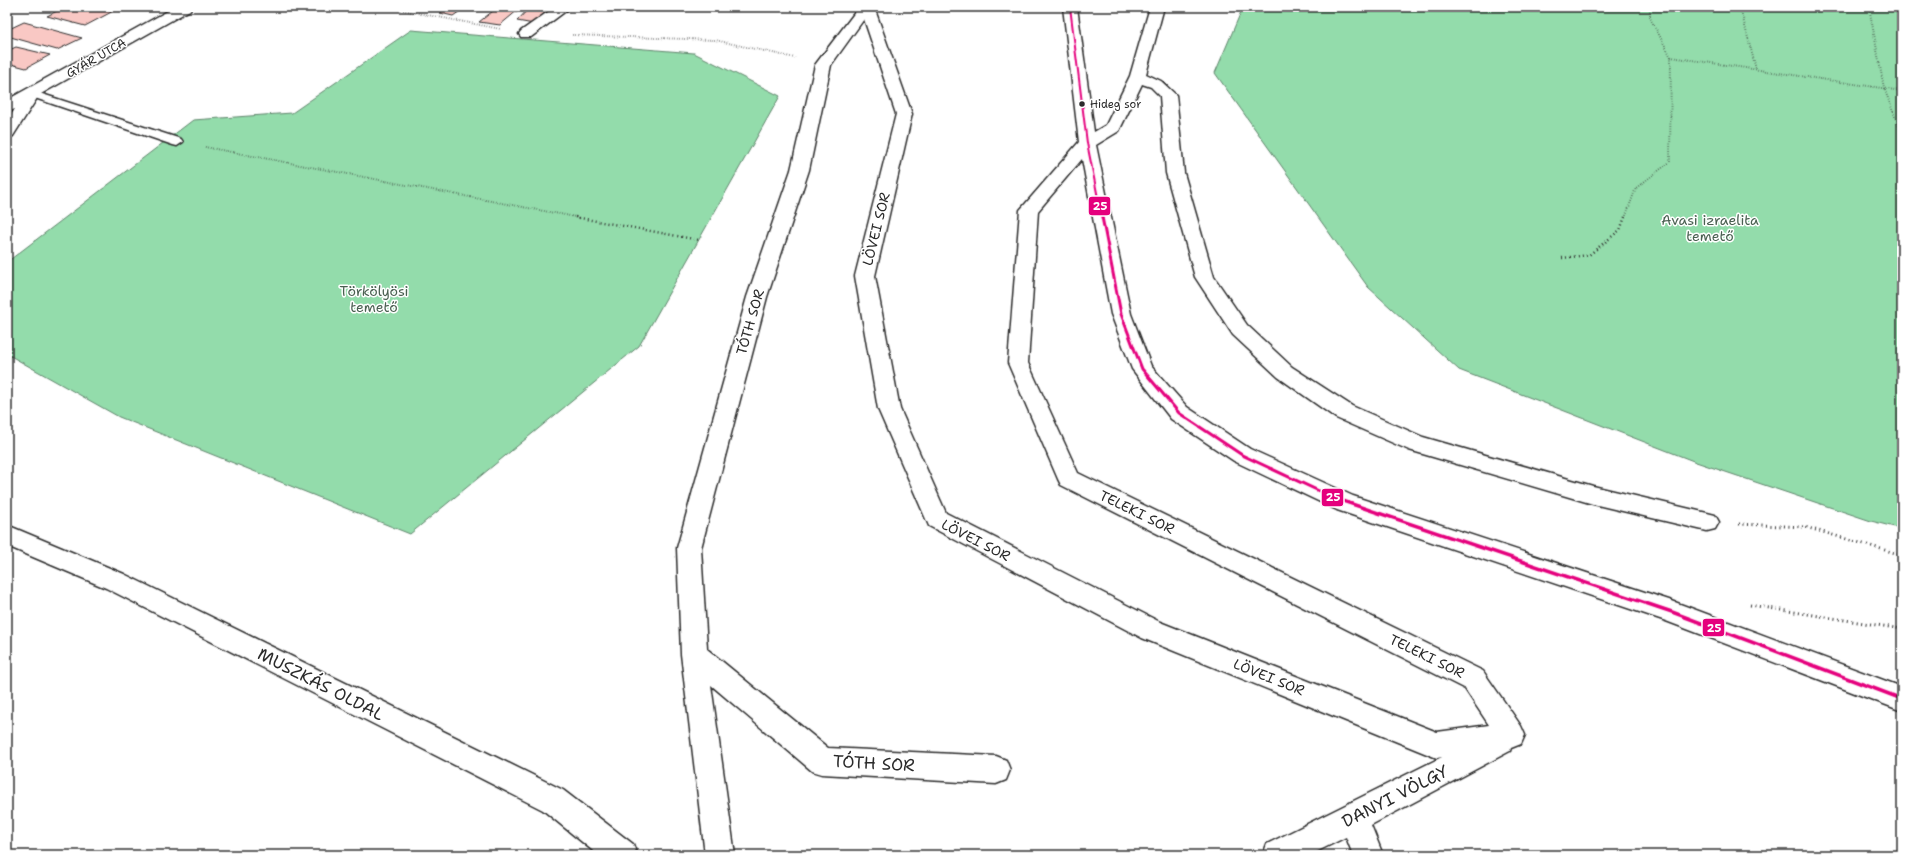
<svg xmlns="http://www.w3.org/2000/svg" width="1909" height="862" font-family="'Shantell Sans',sans-serif">
	<style>
		.green { fill: #93dcab; stroke: #5f846b }
		.building { fill: #f9c8c4; stroke: #2b2b2b }
		.lines { fill: none; stroke-linecap: round; stroke-linejoin: round }
		.service-casing { stroke: #2b2b2b; stroke-width: 3 }
		.minor-casing { stroke: #2b2b2b; stroke-width: 3 }
		.path-far2 { stroke: #2b2b2b; stroke-width: 2; stroke-dasharray: 0.5 2; stroke-linecap: butt }
		.path-far1 { stroke: #2b2b2b; stroke-width: 2.5; stroke-dasharray: 1 3; stroke-linecap: butt }
		.path { stroke: #2b2b2b; stroke-width: 3; stroke-dasharray: 1 3.5; stroke-linecap: butt }
		.service { fill: #fff; fill-rule: evenodd }
		.minor { fill: #fff; fill-rule: evenodd }
		.bus-1-far2-casing { stroke: #fff; stroke-width: 4 }
		.bus-1-far1-casing { stroke: #fff; stroke-width: 6 }
		.bus-1-casing { stroke: #fff; stroke-width: 6 }
		.bus-1-far2 { stroke: #e5007d; stroke-width: 2 }
		.bus-1-far1 { stroke: #e5007d; stroke-width: 3 }
		.bus-1 { stroke: #e5007d; stroke-width: 3.5 }
		.bus-dot { fill: #2b2b2b; stroke: #fff; stroke-width: 1.5 }
		.labels { text-anchor: middle; stroke-width: 3; stroke-linejoin: round; paint-order: stroke }
		.far-bus-label { font-size: 11px; fill: #2b2b2b; stroke: #fff; text-anchor: start }
		.far-street-label { font-size: 12px; fill: #2b2b2b; stroke: #fff }
		.park-label { font-size: 14px; fill: #4a6051; stroke: #fff }
		.street-label { font-size: 14px; fill: #2b2b2b; stroke: #fff }
		.near-street-label { font-size: 17px; fill: #2b2b2b; stroke: #fff }
		.line-badge { stroke: #fff; stroke-width: 1.5 }
		.badge-label { font-size: 11px; text-anchor: middle; font-weight: bold; fill: #fff }
	</style>
	<rect width="100%" height="100%" fill="#fff"/>
	<filter id="ink" filterUnits="userSpaceOnUse"><feTurbulence type="fractalNoise" baseFrequency=".025" numOctaves="2"/><feDisplacementMap in="SourceGraphic" scale="8" xChannelSelector="R" yChannelSelector="G"/><feConvolveMatrix kernelMatrix="1 2 1 2 8 2 1 2 1" color-interpolation-filters="sRGB"/></filter>
	<g filter="url(#ink)">
		<!-- green -->
		<path class="green" d="M1243,7h659v522l-31,-8 -175,-59 -237,-92 -91,-83 -153,-214z
			M411,30l283,23 86,43 -141,250 -229,188 -291,-117 -112,-63v-92l186,-142 99,-7z"/>
		<!-- building -->
		<path class="building" d="M65,7h49l5,1 -34,18 -38,-10z
			M450,7h16l-13,9 -13,-3z
			M498,7l20,3 -18,15 -21,-3z
			M530,7h20l-16,17 -17,-3z
			M24,22l58,16 -25,12 -50,-14v-6z
			M16,47l34,8 -24,13 -19,-5v-12z"/>
		<g class="lines">
			<defs>
				<path id="service" d="M33,91l148,48 2,3 -6,4 -4,-1 -144,-49 -2,-2 2,-2z"/>
				<path id="minor" d="M175,7h17l-2,3 -151,85 -26,41 -6,2v-17l8,-12 -8,3v-12z
					M555,7h16l-40,30h-10l-2,-3 2,-3z
					M859,7h15l38,107 -37,162 25,133 46,104 214,109 277,110 52,-7 -24,-36 -404,-204 -3,-6 -50,-116 12,-153 59,-68 -16,-135h14l17,125 12,-7 24,-49 20,-69h14l-18,67 15,7 15,14 8,78 30,104 33,48 45,42 60,39 71,31 170,49 114,27 8,2 4,7 -4,7 -8,2 -114,-27 -184,-54 -73,-32 -58,-41 -45,-42 -38,-58 -29,-104 -6,-77 -9,-9 -9,-3 -23,47 -23,14 35,169 20,52 36,41 63,42 103,47 319,105 230,86v24l-236,-90 -329,-111 -103,-49 -63,-42 -39,-50 -21,-55 -29,-155 -44,52 -10,152 50,110 405,198 38,55 4,9 -4,9 -10,4 -1,3 -139,74 12,30h-30l-7,-18 -36,18h-47l4,-11 175,-87 -5,1 -10,-4 -285,-116 -213,-112 -51,-117 -23,-133 41,-162 -32,-95 -33,46 -22,105 -42,127 -66,251 6,101 121,99 168,8 10,4 4,10 -4,10 -10,4 -174,-10 -10,-3 -101,-86 24,170h-30l-24,-201 -4,-106 70,-251 44,-127 24,-105z
					M7,525l117,49 439,216 70,54 4,11h-39l-55,-45 -437,-222 -99,-42z"/>
			</defs>
			<!-- service casing -->
			<use href="#service" class="service-casing"/>
			<!-- minor casing -->
			<use href="#minor" class="minor-casing"/>
			<!-- path-far2 -->
			<path class="path-far2" d="M386,7l115,22
				M1740,7l16,62
				M1869,7l15,81 18,47
				M572,35l143,5 80,18
				M1671,57l231,34
				M205,147l376,71
				M1625,218l11,-30 34,-26 1,-105 -21,-39v-11"/>
			<!-- path-far1 -->
			<path class="path-far1" d="M575,217l124,23
				M1562,258l27,-3 31,-25 5,-13"/>
			<!-- path -->
			<path class="path" d="M1739,524l66,3 97,28
				M1750,605l152,24"/>
			<!-- service -->
			<use href="#service" class="service"/>
			<!-- minor -->
			<use href="#minor" class="minor"/>
			<defs>
				<path id="bus-1-far2" d="M1070,7l17,136 15,75"/>
				<path id="bus-1-far1" d="M1102,217l19,97 21,55 37,44 63,42 94,44"/>
				<path id="bus-1" d="M1334,498l338,114 230,87"/>
			</defs>
			<!-- bus-1-far2 casing -->
			<use href="#bus-1-far2" class="bus-1-far2-casing"/>
			<!-- bus-1-far1 casing -->
			<use href="#bus-1-far1" class="bus-1-far1-casing"/>
			<!-- bus-1 casing -->
			<use href="#bus-1" class="bus-1-casing"/>
			<!-- bus-1-far2 -->
			<use href="#bus-1-far2" class="bus-1-far2"/>
			<!-- bus-1-far1 -->
			<use href="#bus-1-far1" class="bus-1-far1"/>
			<!-- bus-1 -->
			<use href="#bus-1" class="bus-1"/>
		</g>
	</g>
	<!-- markers -->
	<circle class="bus-dot" cx="1082" cy="104" r="3.5"/>
	<g class="labels">
		<!-- far-bus labels -->
		<g class="far-bus-label">
			<text x="1090" y="108">Hideg sor</text>
		</g>
		<!-- far-street labels -->
		<g class="far-street-label">
			<text transform="translate(96 58) rotate(-30)" y="4">GYÁR UTCA</text>
		</g>
		<!-- park labels -->
		<g class="park-label">
			<text x="1710" y="225">Avasi izraelita<tspan x="1710" dy="16">temető</tspan></text>
			<text x="374" y="296">Törkölyösi<tspan x="374" dy="16">temető</tspan></text>
		</g>
		<!-- street labels -->
		<g class="street-label">
			<text transform="translate(876 229) rotate(-76)" y="5">LÖVEI SOR</text>
			<text transform="translate(750 322) rotate(-74)" y="5">TÓTH SOR</text>
			<text transform="translate(1137 512) rotate(26)" y="5">TELEKI SOR</text>
			<text transform="translate(976 540) rotate(27)" y="5">LÖVEI SOR</text>
			<text transform="translate(1427 656) rotate(26)" y="5">TELEKI SOR</text>
			<text transform="translate(1269 677) rotate(22)" y="5">LÖVEI SOR</text>
		</g>
		<!-- near-street labels -->
		<g class="near-street-label">
			<text transform="translate(321 684) rotate(27)" y="6">MUSZKÁS OLDAL</text>
			<text transform="translate(874 763) rotate(3)" y="6">TÓTH SOR</text>
			<text transform="translate(1395 796) rotate(-27)" y="6">DANYI VÖLGY</text>
		</g>
	</g>
	<g class="line-badge">
		<rect x="1088" y="196" width="23" height="20" rx="4" fill="#e5007d"/>
		<rect x="1321" y="488" width="23" height="19" rx="4" fill="#e5007d"/>
		<rect x="1702" y="618" width="23" height="19" rx="4" fill="#e5007d"/>
	</g>
	<g class="badge-label">
		<text x="1100" y="210">25</text>
		<text x="1333" y="501">25</text>
		<text x="1714" y="632">25</text>
	</g>
	<!-- margin -->
	<rect width="1909" height="862" fill="none" stroke="#fff" stroke-width="24"/>
	<rect x="12" y="12" width="1885" height="838" fill="none" stroke="#2b2b2b" stroke-width="1.5" filter="url(#ink)"/>
</svg>
